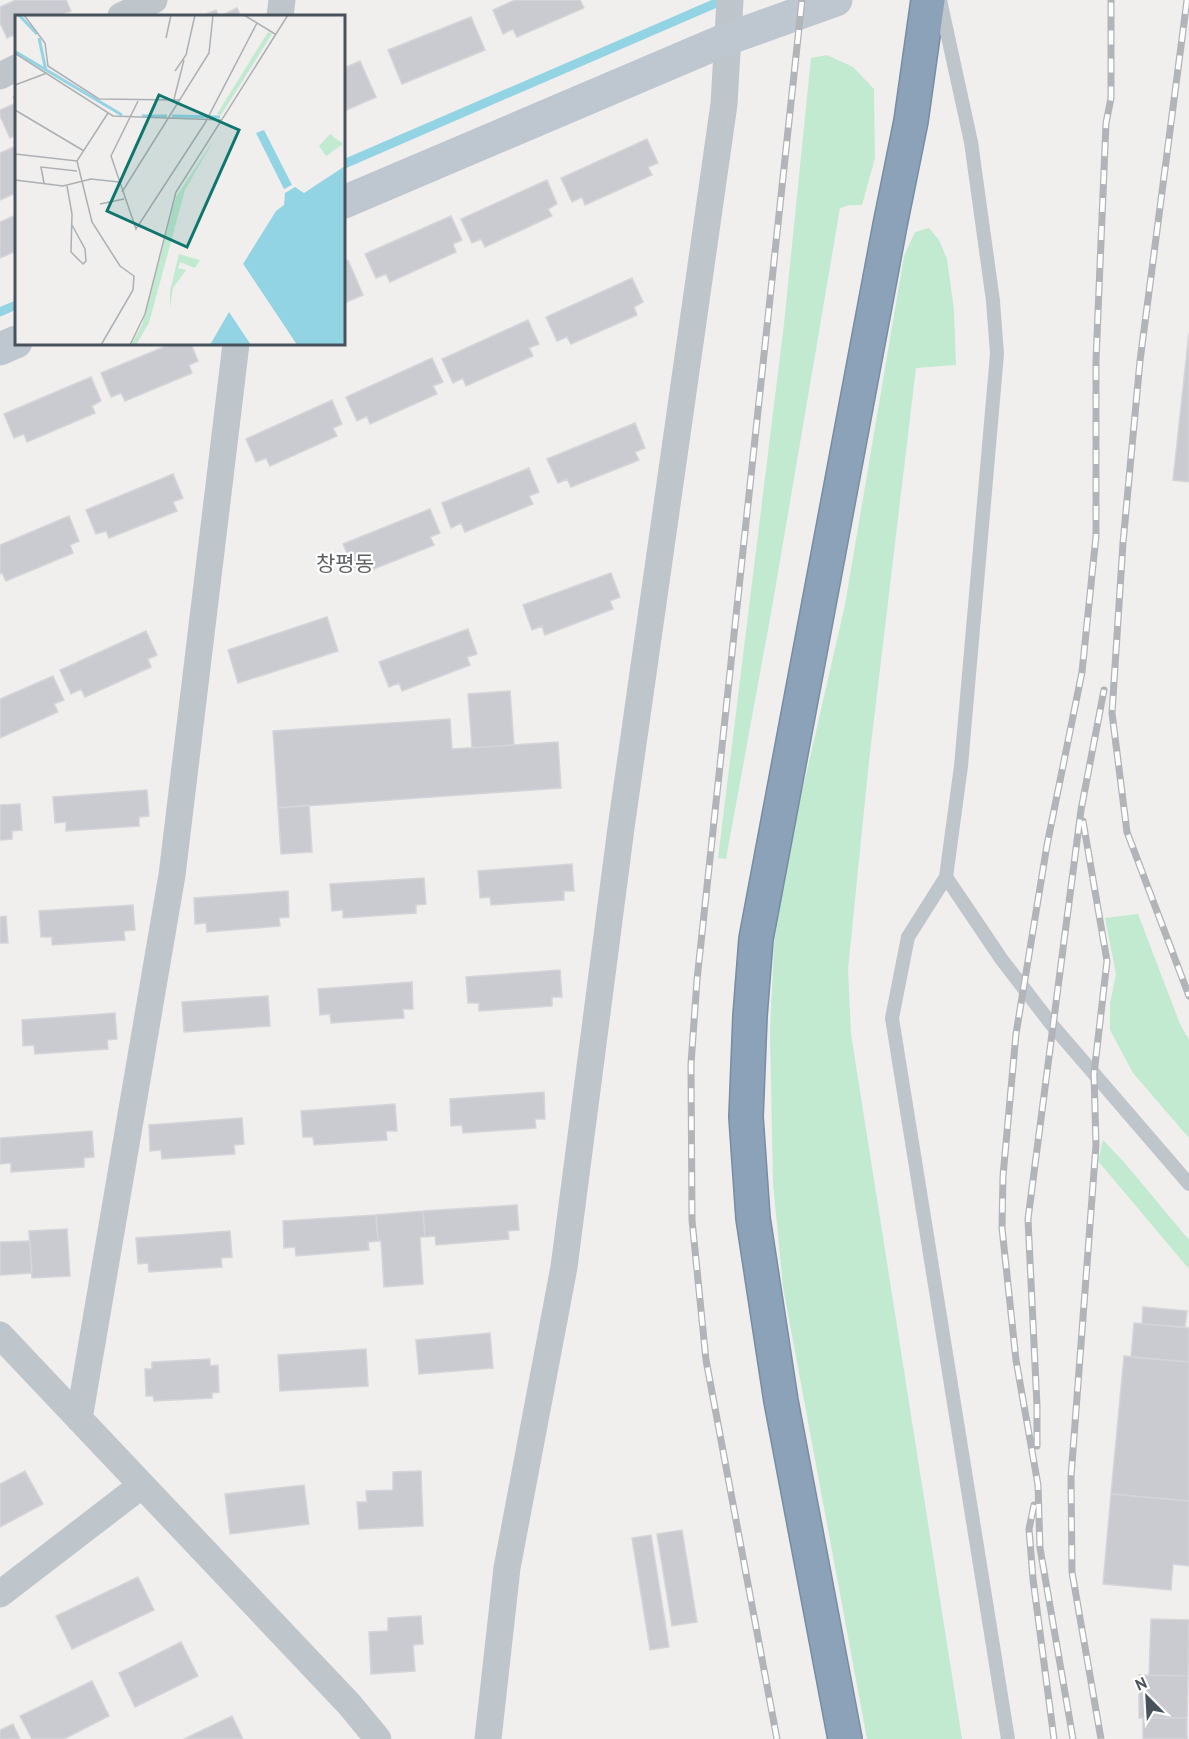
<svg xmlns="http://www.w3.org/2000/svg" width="1189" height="1739" font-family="'PT Sans','Noto Sans KR',sans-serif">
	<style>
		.green { fill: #c1ead0 }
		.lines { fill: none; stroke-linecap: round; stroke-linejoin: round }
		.stream { stroke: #92d4e3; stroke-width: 9 }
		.building { fill: #c9cbd0; stroke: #d3d5d9; stroke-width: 1.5 }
		.highway-casing { stroke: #768da4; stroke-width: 36 }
		.lane { stroke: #bec6cc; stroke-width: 14 }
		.street { stroke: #bec6cc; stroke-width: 27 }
		.secondary { stroke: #bec7d0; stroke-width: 33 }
		.highway { stroke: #8ba2b8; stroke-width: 33 }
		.rail-casing { stroke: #b1b4b8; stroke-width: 7 }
		.rail { stroke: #fff; stroke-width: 4.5; stroke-dasharray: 14; stroke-linecap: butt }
		.labels { text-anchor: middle; stroke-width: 4.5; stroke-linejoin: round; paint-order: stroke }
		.quarter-label { font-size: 21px; fill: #5c5f62; stroke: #fff }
		.inset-river { fill: none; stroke: #92d4e3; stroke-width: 3 }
		.inset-road { fill: none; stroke: #adb0b3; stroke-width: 1.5 }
		.view { fill: #0f766e; fill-opacity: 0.15; stroke: #0f766e; stroke-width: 3 }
		.inset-edge { fill: none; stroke: #48525a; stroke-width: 3 }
	</style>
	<rect width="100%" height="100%" fill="#f1eeee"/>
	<!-- green -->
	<path class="green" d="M827,55l26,12 21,22 1,69 -13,47h-12l-10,3 -67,394 -47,257 -8,-1 66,-534 27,-266z
		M929,228l10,12 8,19 7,51 2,55 -40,3 -47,393 -21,208 3,65 111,705h-95l-84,-452 -10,-103 -3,-153 4,-86 12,-83 59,-257 59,-349 11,-24z
		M1138,914l42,110 9,16v98l-56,-65 -23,-43v-27l6,-29 -11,-56z
		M1103,1140l21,22 65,78v29l-91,-108z"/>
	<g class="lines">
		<!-- stream -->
		<path class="stream" d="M344,164l379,-164
			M0,312l16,-7"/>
	</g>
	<!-- building -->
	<path class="building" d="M16,0h50l5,11 -14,5h-41v18l-9,4 -7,-15v-16z
		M515,0h65l4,8 -67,29 -4,-8 -10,5 -10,-24z
		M237,8l4,8h-21z
		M216,10l3,6h-18z
		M471,17l14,33 -83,34 -14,-34z
		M360,61l16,36 -32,14v-43z
		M16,95v40l-6,3 -10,-22v-6l16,-7 -3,-6z
		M647,139l11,24 -10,4 4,8 -67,30 -3,-8 -10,5 -11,-24z
		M16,146v47l-16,7v-47z
		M547,180l10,24 -9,5 4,7 -67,31 -4,-8 -9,4 -11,-24z
		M16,215v36l-16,7v-36z
		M451,216l11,24 -9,4 3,8 -66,30 -4,-8 -10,4 -11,-24z
		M348,260l15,35 -19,8v-41z
		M632,278l11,24 -9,5 3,8 -66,29 -4,-7 -10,4 -11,-24z
		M528,320l11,24 -10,4 4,8 -67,30 -3,-8 -10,5 -11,-24z
		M1189,333v149l-16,-2z
		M171,344h20l7,17 -9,4 3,8 -67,28 -4,-8 -10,4 -10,-24z
		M432,358l11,24 -10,4 4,8 -67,30 -3,-8 -10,5 -11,-24z
		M91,377l10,24 -9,5 3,7 -68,29 -3,-8 -10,4 -10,-24z
		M332,400l10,24 -9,4 4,8 -67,30 -4,-8 -10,4 -10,-23z
		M635,423l10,25 -10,4 4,8 -68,27 -4,-8 -9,4 -11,-24z
		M529,468l10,24 -10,4 4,8 -68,28 -4,-9 -10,5 -9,-25z
		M173,474l10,24 -10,4 4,9 -68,27 -3,-7 -10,3 -10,-24z
		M430,509l10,24 -10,4 4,8 -68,27 -4,-8 -9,4 -10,-24z
		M69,516l10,25 -9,4 3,8 -67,28 -4,-8 -2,1v-29z
		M611,573l9,24 -10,4 3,8 -68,26 -3,-9 -10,4 -9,-25z
		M327,617l11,34 -100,32 -10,-33z
		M468,629l9,25 -10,3 3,8 -68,26 -3,-8 -10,4 -10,-25z
		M146,631l11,24 -9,4 3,8 -66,30 -4,-8 -10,5 -11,-24z
		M53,676l11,24 -10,4 4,8 -58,26v-39z
		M510,691l4,54 -42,3 -4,-54z
		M450,719l2,30 106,-7 3,46 -283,20 -5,-77z
		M147,790l2,26 -10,1v9l-73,5v-9l-11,1 -2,-26z
		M20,804l2,26 -10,1v8l-12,1v-35z
		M309,805l3,47 -31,2 -3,-46z
		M572,864l2,27h-10v9l-73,5 -1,-8 -10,1 -2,-27z
		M424,878l2,26 -10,1v8l-73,5v-8l-11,1 -2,-27z
		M288,891l1,26 -10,1 1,8 -73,6 -1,-9 -11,1 -1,-26z
		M133,905l2,25 -11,1 1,9 -73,5v-8h-11l-2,-26z
		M6,916l2,27h-8v-26z
		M560,970l2,27h-10v9l-73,5v-8h-11l-2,-26z
		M412,982l1,27h-10l1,9 -73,5 -1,-9 -10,1 -2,-26z
		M268,996l2,30 -86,6 -2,-30z
		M115,1013l2,26 -10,1 1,9 -73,5 -1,-9 -11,1 -1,-26z
		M544,1092l1,27h-10l1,9 -73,5 -1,-8 -11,1 -1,-27z
		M395,1104l2,27h-11l1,9 -73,5 -1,-8h-10l-2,-26z
		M242,1118l2,26 -10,1 1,9 -73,5 -1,-9 -11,1 -1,-26z
		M92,1131l2,26 -10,1v9l-73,5v-9l-11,1v-26z
		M517,1205l2,25 -11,1 1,8 -73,6 -1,-9 -10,1 -2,-26z
		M423,1211l2,26h-5l3,47 -39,3 -3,-46h-3l-2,-26z
		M376,1215l2,26 -10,1 1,8 -73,6 -1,-9 -11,1 -1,-27z
		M67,1229l3,47 -38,2 -3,-47z
		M230,1231l2,26 -11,1 1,9 -73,5 -1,-9 -10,1 -2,-26z
		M30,1241l2,32 -32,2v-33z
		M1143,1307l44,4 -2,16 -43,-3z
		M1134,1323l55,5v34l-58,-5z
		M490,1333l3,35 -74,6 -3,-34z
		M366,1349l2,37 -88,5 -2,-36z
		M1124,1356l65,6v139l-78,-7z
		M210,1359v7l8,-1 1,27 -7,1v5l-58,3 -1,-5h-7l-1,-27h7v-7z
		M25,1471l18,33 -43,23v-43z
		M421,1471l2,55 -64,3 -2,-27h10l-1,-11 27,-1v-18z
		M304,1485l5,39 -79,10 -5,-40z
		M1111,1494l78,7v65l-16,-2 -2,26 -68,-6z
		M682,1530l15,92 -25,4 -15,-92z
		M651,1535l18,112 -19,3 -18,-112z
		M138,1577l16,33 -82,39 -16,-33z
		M421,1616l2,28 -10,1 2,26 -44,3 -2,-42 19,-1v-13z
		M1151,1619l38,1 -1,56 -39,-1z
		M181,1642l17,34 -63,31 -16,-34z
		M1139,1675l49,1 -1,42h-48z
		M92,1681l17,35 -45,23h-32l-12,-23z
		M232,1716l11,23h-59z
		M1143,1718h44v21h-44z
		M13,1724l7,15h-20v-9z"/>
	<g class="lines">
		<defs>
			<path id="highway" d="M845,1739l-64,-338 -28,-183 -7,-101 4,-101 6,-77 134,-714 21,-104 17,-121"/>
		</defs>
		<!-- highway casing -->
		<use href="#highway" class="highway-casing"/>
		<!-- lane -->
		<path class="lane" d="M940,0l31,142 22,159 4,53 -36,412 -15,111 56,83 50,65 137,159
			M946,877l-38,60 -16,81 116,721"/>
		<!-- street -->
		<path class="street" d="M121,16l33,-16
			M280,16l2,-16
			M0,76l16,-8
			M0,1335l349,369 29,35
			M79,1419l93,-544 64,-531
			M0,1594l142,-109
			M488,1739l19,-171 57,-301 57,-439 103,-724 6,-104"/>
		<!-- secondary -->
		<path class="secondary" d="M344,202l383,-163 109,-39
			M0,349l16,-7"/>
		<!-- highway -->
		<use href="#highway" class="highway"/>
		<defs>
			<path id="rail" d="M1187,0l-47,361 -17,182 -11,170 15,119 62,164
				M1083,821l24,140 -13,113 2,71 -25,332 1,95 29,167
				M1037,1446v-40l-9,-187 53,-409 23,-120
				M1034,1505l-5,24 4,50 21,160
				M777,1739l-71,-379 -14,-140 -1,-156 6,-84 105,-980
				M1073,1739l-33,-191 -2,-63 -22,-125 -14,-132 1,-52 13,-142 31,-189 35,-173 14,-136v-176l10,-237 5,-25v-98"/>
		</defs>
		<!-- rail casing -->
		<use href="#rail" class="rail-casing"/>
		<!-- rail -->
		<use href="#rail" class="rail"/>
	</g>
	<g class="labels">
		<!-- quarter labels -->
		<g class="quarter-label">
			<text x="345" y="571">창평동</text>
		</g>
	</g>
	<!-- overview -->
	<g transform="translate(15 15)">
		<rect width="330" height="330" fill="#f1eeee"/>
		<path d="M253,17l4,2 -25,40 -26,41 -4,-1zM315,119l13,10 -17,12 -7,-10zM200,123l-30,52 -36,133 -13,22h-5l11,-20 34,-128zM164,239l21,6 -5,8 -15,-6 -2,6 8,2 -13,18 -3,20v-17z" fill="#c1ead0"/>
		<path d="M249,115l28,55 -8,4 -28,-56zM330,151v179h-48l-54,-81 33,-53 8,-6 1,-12 10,-6 9,6zM214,297l22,33h-41z" fill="#92d4e3"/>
		<path d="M228,249l54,81 -56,-78z" fill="#f1eeee"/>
		<path class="inset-river" d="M4,0l18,19M24,23l7,33M1,37l106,63M127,101h25M157,101l48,1"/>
		<path class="inset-road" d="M9,0l21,28 3,23 51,33 81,1M229,0l31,19M151,23l5,-23M0,34l1,5 97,62 109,4M160,56l11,-16 9,-40M0,70l32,-12M159,84l10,-39M123,86l-27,55 25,73 69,-106 52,-100M0,95l69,41M0,139l62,7 31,-48M62,146l15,61 28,44 14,10 -1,14 -32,55M0,165l48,6 28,-7 28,3M29,168l-3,-16 36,4M52,171l5,28 -1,38 12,12 3,-3 -1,-12 -13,-24M107,177l87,-139 4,-38M85,189l24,-5M115,330l15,-31 31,-122 112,-177"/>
		<path class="view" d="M144,80l80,35 -52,117 -80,-36z"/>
		<rect width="330" height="330" class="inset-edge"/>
	</g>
	<!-- north arrow -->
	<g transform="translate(1147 1697) rotate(336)" stroke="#ffffff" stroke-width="4.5" paint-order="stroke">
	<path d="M0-4.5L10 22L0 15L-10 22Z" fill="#48525a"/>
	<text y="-9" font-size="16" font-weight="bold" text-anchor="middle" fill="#48525a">N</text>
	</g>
</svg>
